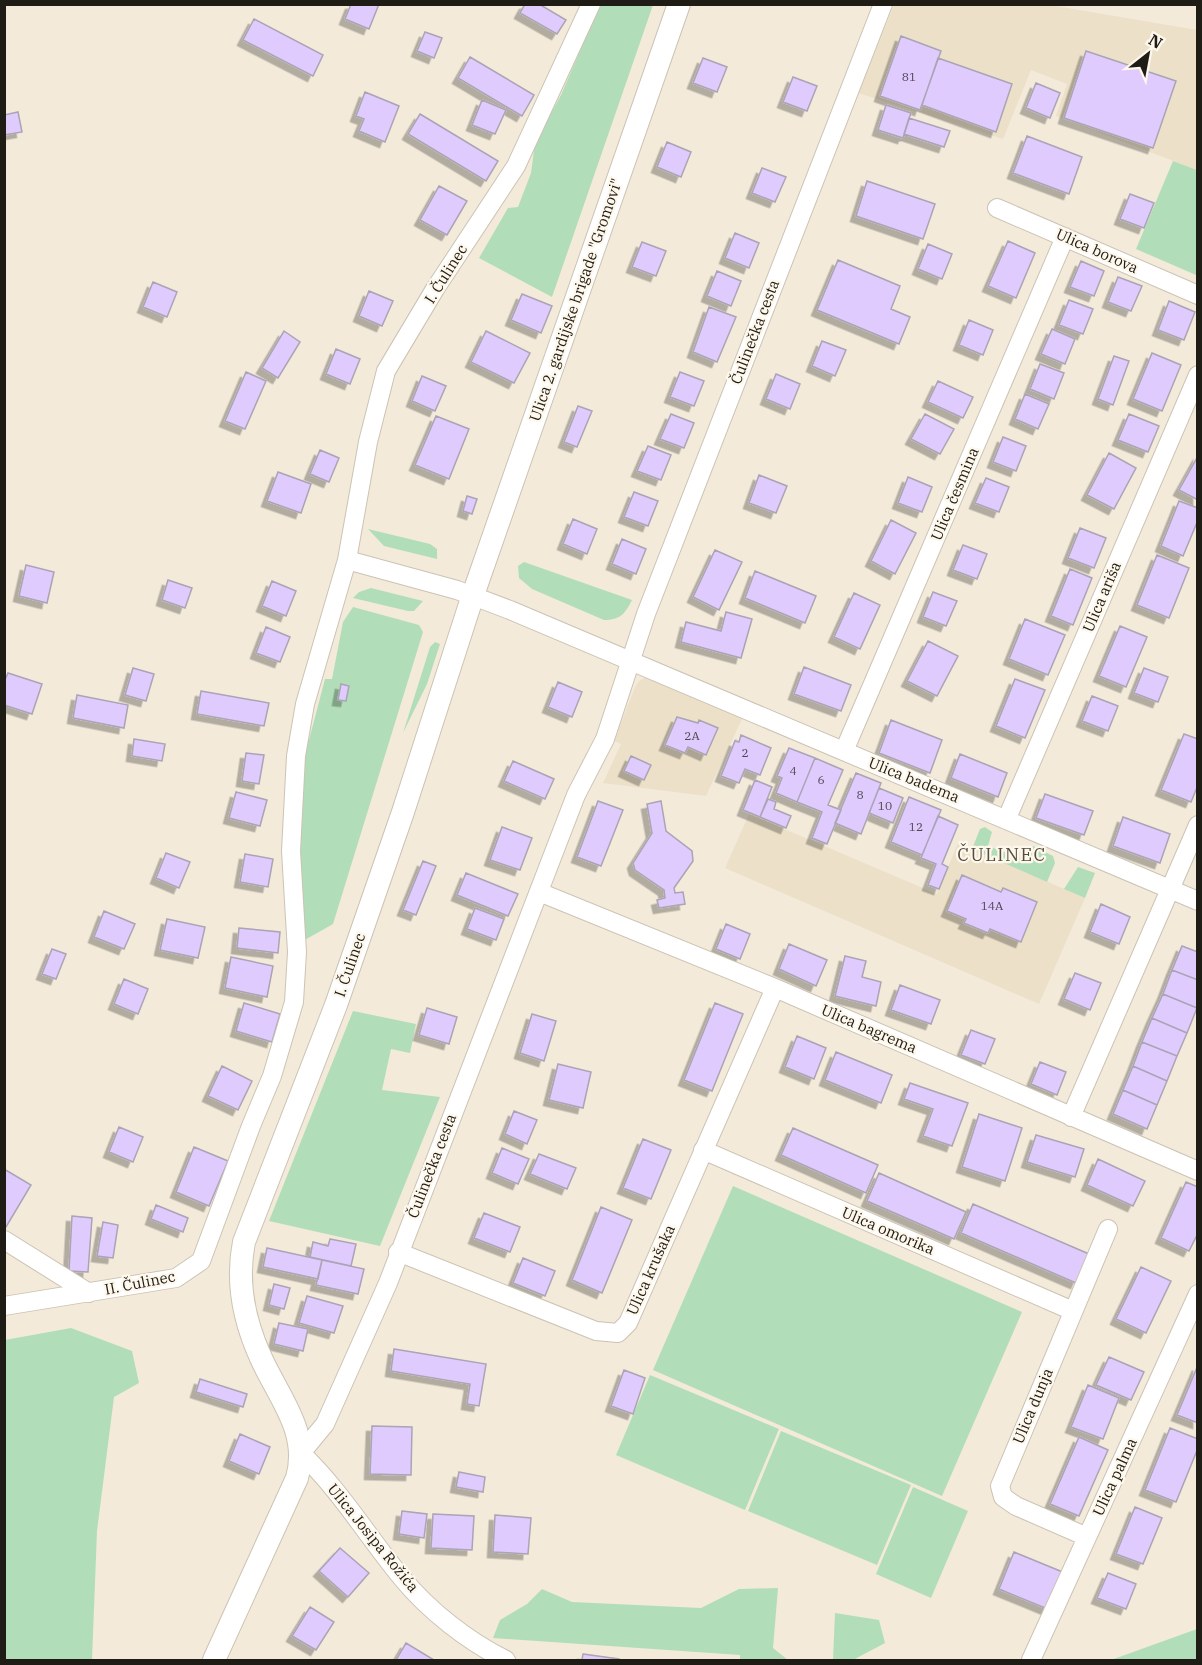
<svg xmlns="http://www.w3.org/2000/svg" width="1202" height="1665" font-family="'IBM Plex Serif',serif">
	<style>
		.built { fill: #ece0c9 }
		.green { fill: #b1deb8 }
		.building { fill: #e0cbff; stroke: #aaa4b4; stroke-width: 1.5; filter: url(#shadow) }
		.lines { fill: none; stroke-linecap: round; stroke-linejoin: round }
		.minor-casing { stroke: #cbc3b4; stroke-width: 20 }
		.tertiary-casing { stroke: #cbc3b4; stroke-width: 24 }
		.minor { stroke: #fff; stroke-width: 18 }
		.tertiary { stroke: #fff; stroke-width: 22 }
		.labels { text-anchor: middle; stroke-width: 4.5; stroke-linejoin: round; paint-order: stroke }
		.number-label { font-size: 12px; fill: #4f4850 }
		.street-label { font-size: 15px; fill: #1f1c16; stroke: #fef7eb }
		.quarter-label { font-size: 18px; letter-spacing: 1.5px; fill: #544d3f; stroke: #fef7eb }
	</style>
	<defs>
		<filter id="shadow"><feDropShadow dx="-5.5" dy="5.5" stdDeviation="0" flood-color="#0004"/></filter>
	</defs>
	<rect width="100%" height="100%" fill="#f3eada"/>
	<!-- built -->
	<path class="built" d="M894,5h156l147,25v140l-141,-54 11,-32 -36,-14 -28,69 -145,-46z
		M647,677l96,40 -37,79 -103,-13 18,-39 -7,-3 21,-54 5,-7z
		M749,814l188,80 21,-51 127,55 -46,106 -314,-136z"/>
	<!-- green -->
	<path class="green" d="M600,5h53l-101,292 -73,-39 29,-50 10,-1 13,-34 4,-30 26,-48z
		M1173,161l24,9 -1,105 -60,-26z
		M368,529l62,15 7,5v10l-53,-13z
		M524,562l108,38c-7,14 -12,20 -28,20l-72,-31 -13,-11 -1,-12z
		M371,588l52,13 -9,10h-6l-55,-13 6,-6z
		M353,607l66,18 4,7 -90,292 -30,17c-5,-67 -5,-134 1,-201h5l16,-61h7l11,-57z
		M435,642l5,2 -13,40 -24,49 27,-86z
		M985,827l7,5 -4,14 35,13 5,-11 5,-2 20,10 2,7 -8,19 -75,-33 8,-20z
		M1078,867l17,6 -10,25 -21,-9z
		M353,1011l63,13 -6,29 -19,-4 -9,41 58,7 -60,149 -111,-25z
		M733,1186l289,126 -80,184 -289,-126z
		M71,1328l61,23 7,32 -25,14 -17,134 -5,129h-87v-320z
		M650,1375l129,54 -34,81 -129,-55z
		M781,1431l130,54 -34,80 -129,-54z
		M913,1487l55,24 -37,87 -55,-24z
		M778,1588l-5,60 15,12h-48v-5l-247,-17 7,-18 27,-16 15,-15 30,13 129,6 38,-19z
		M835,1613l44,7 6,23 -32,17h-23h3z
		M1197,1629v31h-86z"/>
	<!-- building -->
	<path class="building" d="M351,4h28l-10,25 -24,-10z
		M525,4h14l27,16 -9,14 -37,-21z
		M254,19l69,36 -10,21 -70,-36z
		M425,32l17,6 -8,20 -17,-7z
		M901,36l40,15 -21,59 -40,-14z
		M1086,51l90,30 -23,67 -89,-30z
		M470,57l64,38 -12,21 -64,-38z
		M703,58l24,9 -10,25 -24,-9z
		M938,58l74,26 -16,48 -74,-27z
		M793,77l24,9 -10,25 -24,-9z
		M1036,83l24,10 -10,25 -24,-10z
		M365,92l34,14 -14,36 -26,-11 5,-12 -8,-3z
		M482,100l24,10 -11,24 -23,-9z
		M886,105l25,8 -8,25 -25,-8z
		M18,112l4,20 -18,3v-20z
		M420,114l78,47 -12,20 -78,-47z
		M909,118l41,13 -6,16 -40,-13z
		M1027,136l55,21 -13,37 -56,-21z
		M667,142l24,10 -10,25 -24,-10z
		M762,168l24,9 -11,25 -23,-9z
		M867,181l68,23 -12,35 -67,-23z
		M439,186l28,15 -20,34 -27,-15z
		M1130,194l24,9 -10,25 -24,-9z
		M735,233l24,10 -10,25 -24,-10z
		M1008,241l27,12 -19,45 -28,-12z
		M642,242l24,9 -10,25 -24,-9z
		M928,244l24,10 -10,25 -24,-10z
		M838,260l62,26 -9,23 19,8 -11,27 -82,-34z
		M1081,261l23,10 -10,25 -24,-9z
		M717,271l24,10 -10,25 -24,-10z
		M1118,277l24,9 -11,25 -23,-9z
		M153,282l24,10 -10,25 -24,-10z
		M369,291l24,10 -11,25 -23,-10z
		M522,294l30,12 -11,27 -30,-13z
		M1069,300l24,9 -10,25 -24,-9z
		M1169,301l26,11 -11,28 -26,-10z
		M709,307l27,10 -19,45 -24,-10z
		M969,320l24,10 -10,25 -24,-10z
		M1052,329l23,10 -10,25 -24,-10z
		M284,331l16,11 -22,36 -16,-10z
		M486,331l44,22 -16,30 -43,-21z
		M822,341l24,9 -11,26 -23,-10z
		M336,349l24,10 -10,25 -24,-10z
		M1152,353l29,12 -19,46 -29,-12z
		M1114,356l15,5 -16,44 -15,-6z
		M1040,364l24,9 -10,26 -24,-10z
		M246,372l20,9 -21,48 -20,-8z
		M680,372l24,9 -10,25 -24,-9z
		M776,374l24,10 -10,25 -24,-10z
		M422,376l24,10 -11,25 -23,-10z
		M938,381l35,16 -10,21 -35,-16z
		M1025,394l24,10 -11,25 -23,-10z
		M578,406l14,5 -15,36 -13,-5z
		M671,414l23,9 -10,25 -24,-9z
		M925,414l29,15 -14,25 -29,-15z
		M1129,414l30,12 -11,26 -30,-12z
		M436,416l33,13 -20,50 -34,-14z
		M1003,437l23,9 -10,25 -23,-9z
		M648,446l23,9 -10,25 -24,-9z
		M320,450l19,8 -10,24 -19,-8z
		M1109,453l27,15 -22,41 -27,-14z
		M1198,456v44l-19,-10z
		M278,472l33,12 -10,29 -34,-12z
		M759,475l28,11 -11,27 -27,-10z
		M908,477l24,10 -10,25 -24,-9z
		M986,478l23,9 -10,25 -24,-9z
		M634,492l24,9 -10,25 -24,-9z
		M467,496l10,3 -5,15 -9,-3z
		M1179,501l19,7v12l-15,36 -22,-10z
		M573,519l24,10 -10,25 -24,-10z
		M891,520l25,13 -21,41 -24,-13z
		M1080,528l26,10 -12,30 -26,-10z
		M622,539l24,10 -10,25 -24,-10z
		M963,545l24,9 -10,25 -24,-9z
		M715,550l27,12 -23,48 -26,-13z
		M1157,555l32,13 -20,50 -32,-13z
		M26,565l28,7 -7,31 -28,-7z
		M1070,569l22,9 -19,47 -22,-9z
		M755,571l61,25 -11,27 -60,-25z
		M168,580l24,8 -7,20 -23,-8z
		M272,581l24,10 -10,25 -24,-10z
		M933,592l24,9 -11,25 -23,-9z
		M854,593l26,12 -20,44 -26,-12z
		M726,612l26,7 -11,39 -60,-16 5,-20 35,9z
		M1025,619l40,16 -17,40 -39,-16z
		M1120,626l27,11 -21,50 -27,-11z
		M266,627l24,10 -10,25 -24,-9z
		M928,641l30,15 -21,40 -30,-15z
		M804,667l47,18 -10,26 -47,-17z
		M133,668l21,6 -8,27 -21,-6z
		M1144,668l24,9 -10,25 -24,-9z
		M8,673l34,11 -10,30 -28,-9v-23z
		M1015,679l30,11 -20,48 -29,-12z
		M558,682l24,10 -10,25 -24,-10z
		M341,684l8,2 -3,15 -8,-1z
		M201,691l68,12 -5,23 -67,-12z
		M77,695l51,10 -4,23 -51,-10z
		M1092,696l26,10 -10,25 -26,-10z
		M677,717l21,6 1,-3 19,8 -12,27 -18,-8 -3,6 -20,-8z
		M891,720l51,20 -12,33 -51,-20z
		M1184,734l14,5v46l-7,17 -30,-12z
		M741,735l30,13 -11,27 -15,-6 -6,14 -18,-7 14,-35 4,1z
		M134,739l31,5 -3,17 -30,-5z
		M789,748l26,10 -18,44 -21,-9 6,-15 -5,-2z
		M246,753l18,2 -5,29 -17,-3z
		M960,754l47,19 -9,24 -47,-19z
		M631,756l20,9 -7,15 -20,-9z
		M815,758l28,12 -15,35 13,5 -14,34 -15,-6 10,-26 -25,-10z
		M513,761l41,18 -9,20 -41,-18z
		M856,773l25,10 -20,51 -26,-11z
		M755,780l17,7 -12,30 -17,-7z
		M879,788l24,10 -10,25 -24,-10z
		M236,792l31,8 -7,26 -31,-8z
		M1045,794l48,17 -9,24 -48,-17z
		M909,797l32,13 -19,45 -31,-13z
		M768,799l8,3 -2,7 17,7 -5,12 -26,-11z
		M598,801l25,9 -22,56 -24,-9z
		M661,801l5,30 26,20 1,10 -19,27 1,5 8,-1 2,12 -26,4 -2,-8 8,-2 -1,-8 -29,-20 -2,-7 19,-30 -5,-29z
		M938,816l20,9 -16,39 6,3 -9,22 -11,-4 8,-21 -15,-6z
		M1123,817l47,17 -10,29 -47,-17z
		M502,827l30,11 -12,32 -30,-10z
		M166,853l24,9 -11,26 -23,-10z
		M245,854l28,5 -5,28 -28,-5z
		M423,861l13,5 -20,49 -13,-5z
		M466,873l52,21 -10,22 -51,-21z
		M962,875l39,17 2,-4 34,14 -16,40 -31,-13 -2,4 -24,-10 2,-4 -19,-8z
		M1101,904l29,13 -11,27 -29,-12z
		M475,908l29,11 -8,21 -29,-11z
		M104,911l31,13 -11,25 -30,-12z
		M167,919l38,8 -7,31 -38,-8z
		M726,924l24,10 -10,25 -24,-10z
		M239,928l41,4 -2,21 -41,-5z
		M789,944l38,16 -11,26 -37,-17z
		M1182,946l16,6v28l-26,-10z
		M52,949l14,5 -10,25 -14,-5z
		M845,956l21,5 -4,16 19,5 -5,24 -41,-10z
		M231,957l42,9 -6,31 -42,-9z
		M1172,970l26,10 -1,28 -34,-14z
		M1075,973l26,10 -11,27 -26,-11z
		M124,979l24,10 -10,25 -24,-10z
		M900,985l40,15 -9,24 -40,-14z
		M1163,994l34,14 -10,25 -35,-15z
		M244,1003l36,11 -8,28 -36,-11z
		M715,1003l28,11 -31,77 -28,-11z
		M427,1008l30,9 -8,27 -30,-9z
		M532,1014l24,7 -12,40 -24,-8z
		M1152,1018l35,15 -10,23 -35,-14z
		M971,1030l24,9 -10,25 -24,-9z
		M797,1036l29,12 -12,31 -29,-12z
		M1142,1042l35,14 -10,25 -34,-15z
		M836,1052l56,23 -11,28 -56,-23z
		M1040,1062l26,10 -9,23 -26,-11z
		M558,1064l33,8 -8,36 -34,-8z
		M222,1066l30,15 -14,29 -30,-14z
		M1133,1066l34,15 -10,24 -34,-15z
		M910,1083l58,20 -16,43 -29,-10 10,-27 -29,-10z
		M1123,1090l34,15 -10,24 -34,-15z
		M514,1111l23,9 -10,24 -22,-10z
		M979,1114l43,14 -17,53 -43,-14z
		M119,1127l24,10 -10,25 -24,-10z
		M793,1128l85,37 -12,28 -85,-38z
		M1036,1135l48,14 -9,28 -48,-15z
		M643,1139l28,11 -20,49 -28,-11z
		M194,1147l34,14 -19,45 -33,-14z
		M502,1148l27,11 -11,25 -26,-11z
		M539,1154l37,14 -9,21 -37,-15z
		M1098,1159l47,22 -12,25 -46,-21z
		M4,1169l27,16 -25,42h-2z
		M879,1173l87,39 -12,27 -87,-38z
		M1186,1182l12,5v46l-9,18 -28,-13z
		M973,1204l116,50 -13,29 -115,-50z
		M156,1205l32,13 -5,14 -32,-13z
		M601,1207l31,13 -30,73 -30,-13z
		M484,1213l36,14 -10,25 -36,-14z
		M72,1216l20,2 -4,54 -19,-1z
		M103,1222l15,3 -5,33 -16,-2z
		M330,1239l26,5 -5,22 -41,-9 3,-15 15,4z
		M267,1248l55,12 -4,19 -55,-12z
		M523,1258l32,13 -10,25 -32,-13z
		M322,1260l42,9 -6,25 -42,-9z
		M1141,1267l30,14 -25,52 -30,-14z
		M274,1284l16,4 -6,21 -15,-4z
		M307,1296l36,10 -9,27 -35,-10z
		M279,1323l29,6 -5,22 -29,-7z
		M394,1349l92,15 -7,42 -12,-2 3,-20 -79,-13z
		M1109,1357l35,15 -13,28 -35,-15z
		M1198,1365v58l-21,-8z
		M624,1370l21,8 -12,36 -22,-8z
		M200,1379l47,15 -4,13 -47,-15z
		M1088,1385l31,13 -16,41 -32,-12z
		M372,1426l40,1 -1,48 -41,-1z
		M1170,1428l28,11v9l-22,54 -31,-12z
		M240,1434l30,13 -11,27 -30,-13z
		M1079,1437l29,13 -29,66 -29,-12z
		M459,1472l26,5 -2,15 -27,-5z
		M1135,1507l27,11 -19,46 -27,-10z
		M402,1511l25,3 -3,24 -25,-4z
		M433,1514l41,2 -2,34 -41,-2z
		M495,1515l36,3 -3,36 -35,-2z
		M340,1548l29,25 -21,24 -29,-26z
		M1014,1552l51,21 -15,37 -51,-21z
		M1108,1573l28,11 -10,25 -29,-11z
		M310,1607l24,15 -18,28 -24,-14z
		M406,1643l28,17h-38z
		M583,1654l36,5v1h-37z"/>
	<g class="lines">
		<defs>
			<path id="minor" d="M997,208l201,87
				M347,560l110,30 53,20 688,291
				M844,751l221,-514
				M1007,818l191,-443
				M539,892l236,96 423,183
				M1071,1117l127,-292
				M703,1150l370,161
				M4,1240l85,53
				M398,1252l198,79 22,2 10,-10 147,-335
				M4,1306l172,-28 25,-17 50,-135 21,-50 22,-74 3,-50 -6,-101 5,-95 9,-52 42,-144 21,-118 18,-71 49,-82 81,-123 75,-162
				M1087,1537l-71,-31 -13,-9 -3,-11 108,-257
				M506,1660c-37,-18 -77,-49 -104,-82 -34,-41 -62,-88 -101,-125l24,-29 63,-141 188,-488 29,-56 41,-125 237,-610
				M1031,1660l167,-366"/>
			<path id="tertiary" d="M214,1660l83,-182c13,-46 -18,-80 -36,-120 -17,-37 -25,-76 -17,-116l92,-237 67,-193 70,-217 206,-591"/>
		</defs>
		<!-- minor casing -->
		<use href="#minor" class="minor-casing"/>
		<!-- tertiary casing -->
		<use href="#tertiary" class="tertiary-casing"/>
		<!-- minor -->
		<use href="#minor" class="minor"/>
		<!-- tertiary -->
		<use href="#tertiary" class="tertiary"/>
	</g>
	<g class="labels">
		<!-- number labels -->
		<g class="number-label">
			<text x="909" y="81">81</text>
			<text x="692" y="740">2A</text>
			<text x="745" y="757">2</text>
			<text x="793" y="775">4</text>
			<text x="821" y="784">6</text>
			<text x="860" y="799">8</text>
			<text x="885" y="810">10</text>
			<text x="916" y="831">12</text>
			<text x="992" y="910">14A</text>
		</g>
		<!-- street labels -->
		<g class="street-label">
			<text transform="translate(1097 251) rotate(24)" y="5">Ulica borova</text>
			<text transform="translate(446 274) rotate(-58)" y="5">I. Čulinec</text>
			<text transform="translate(576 300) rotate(-71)" y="5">Ulica 2. gardijske brigade "Gromovi"</text>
			<text transform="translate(755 332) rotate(-69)" y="5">Čulinečka cesta</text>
			<text transform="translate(955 494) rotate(-67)" y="5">Ulica česmina</text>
			<text transform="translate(1102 597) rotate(-67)" y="5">Ulica ariša</text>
			<text transform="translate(914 780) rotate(22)" y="5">Ulica badema</text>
			<text transform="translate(350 965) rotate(-71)" y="5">I. Čulinec</text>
			<text transform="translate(869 1029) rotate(23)" y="5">Ulica bagrema</text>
			<text transform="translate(432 1166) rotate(-69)" y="5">Čulinečka cesta</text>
			<text transform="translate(888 1231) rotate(23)" y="5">Ulica omorika</text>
			<text transform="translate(651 1270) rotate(-66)" y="5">Ulica krušaka</text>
			<text transform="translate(140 1283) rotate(-11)" y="5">II. Čulinec</text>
			<text transform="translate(1033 1406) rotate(-67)" y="5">Ulica dunja</text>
			<text transform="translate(1115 1477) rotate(-65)" y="5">Ulica palma</text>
			<text transform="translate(373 1538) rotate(51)" y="5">Ulica Josipa Rožića</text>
		</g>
		<!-- quarter labels -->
		<g class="quarter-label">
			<text x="1002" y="861">ČULINEC</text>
		</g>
	</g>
	<!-- border -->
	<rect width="1202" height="1665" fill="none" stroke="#1f1c16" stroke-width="12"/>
	<!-- north arrow -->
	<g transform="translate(1148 54) rotate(31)" stroke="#fef7eb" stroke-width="4.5" paint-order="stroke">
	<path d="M0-4.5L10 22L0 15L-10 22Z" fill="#1f1c16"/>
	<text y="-9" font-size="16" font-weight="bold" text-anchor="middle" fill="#1f1c16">N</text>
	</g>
</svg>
